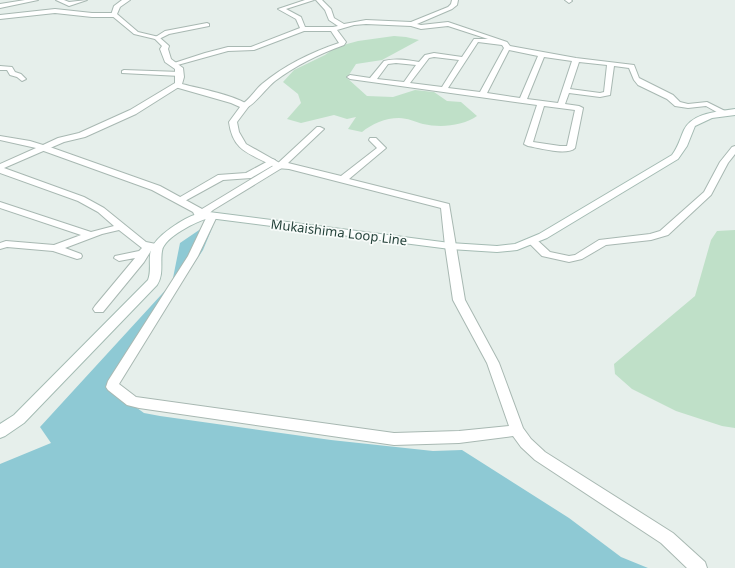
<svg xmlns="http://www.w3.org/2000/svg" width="735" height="568" font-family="'Noto Sans',sans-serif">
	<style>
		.green { fill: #bfe0c8 }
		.water { fill: #8ec9d4 }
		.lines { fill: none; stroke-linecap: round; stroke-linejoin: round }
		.minor-casing { stroke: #a8b8b2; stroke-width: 2 }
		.tertiary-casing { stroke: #a8b8b2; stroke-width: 2 }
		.secondary-casing { stroke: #a4bbb3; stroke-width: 2 }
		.minor { fill: #fff; fill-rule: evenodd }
		.tertiary { fill: #fff; fill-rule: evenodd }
		.secondary { fill: #fff; fill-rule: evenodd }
		.labels { text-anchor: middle; stroke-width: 3.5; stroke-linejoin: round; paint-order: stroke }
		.street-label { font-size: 13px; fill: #24423a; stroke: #f7fbf9 }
	</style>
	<rect width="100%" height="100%" fill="#e6efeb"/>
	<!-- green -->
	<path class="green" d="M394,36l12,1 13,3 -37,20 -26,4 -9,14 20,18 26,1 22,-7 19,2 13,9 14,1 16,14c-15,10 -36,12 -54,8 -7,-2 -16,-6 -24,-6 -14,0 -27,6 -37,14l-14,-3 8,-12 -9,2 -13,-4 -33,8 -14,-4 14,-16 -3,-9 -15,-12 11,-12 31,-15 11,-8 22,-6z
		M735,230v198l-13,-2 -46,-15 -44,-22 -17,-15 -1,-10 81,-68 16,-56 6,-9z"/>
	<!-- water -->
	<path class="water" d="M205,226h8l-10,24 -90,135v6l31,22 16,3 171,24 102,11 29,-1 107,68 52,39 27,11h-648v-104l51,-21 -11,-16 132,-144 8,-40z"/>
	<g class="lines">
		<defs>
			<path id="minor" d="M25,0h13l-38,8v-4z
				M56,0h8l5,2 18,-2 -18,6z
				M305,0h9l-28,9 15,8 4,10h28l5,-1 -9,-6 -4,-10 -9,-10h6l9,9 3,9 10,6 22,-4 45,2 37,-15 3,-3 1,-4h6l-1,5 -5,4 -35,15 4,1 27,-3 59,20 3,4 66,12 58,7 5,13 34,17 7,7 8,2 19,-2 22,11 -1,2h-6l-16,-9 -18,2 -13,-2 -8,-7 -29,-14 -4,-5 -5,-12 -15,-2 -4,29 -10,2 -31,-4 -4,11 14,2 4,2 -8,40c-8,8 -36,0 -47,-2l-4,-2 13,-39 -187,-26 -3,-2 3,-2 20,3 14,-17c12,-3 23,-1 35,1l6,-7 9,-2 28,4 12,-18h14l-40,-13 -27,3 -10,-3 -45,-2 -12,1 -17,5 9,12 -2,3c-25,9 -48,20 -69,36 -9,7 -21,25 -30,27l-4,-2 1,-2c8,-5 13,-14 20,-20 23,-19 50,-32 77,-41l-8,-12h-27l-50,19 -26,1 -54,15 -3,-2 34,-11 23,-6h23l49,-19 -4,-9 -18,-10zM478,42l24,3 2,3 -24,44 -32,-4zM509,50l29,6 -18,42 -33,-5zM434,57l25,3 -17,27 -32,-4 19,-25zM544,57l28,4 -14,42 -31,-4zM579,62l28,3 -3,27 -4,1 -30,-4zM396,63l20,2 -12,17 -27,-3 11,-15zM544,106l31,4 -8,36h-7l-27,-4z
				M565,0h6l1,1 -3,2z
				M55,9l37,4h22l3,2 -3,2h-22l-37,-4 -55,6v-4z
				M207,23l2,1v2l-40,8 -12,6 -3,-2 11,-7z
				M0,66l12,1 3,5 6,2 5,5 -4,2 -5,-4 -7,-2 -3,-5h-7z
				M124,70l56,2 3,2 -3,2 -58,-3v-2z
				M175,83h6l1,2 -46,29 -51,23 -21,5 -60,26 80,29 20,11 42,34 15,3 1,2 -5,3 -5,-1 -8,13 -41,50h-8l-2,-3 2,-3 40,-48 -16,3 -5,-3 1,-2 24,-5 3,-3 -23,-18 -17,4 -37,14 16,6 1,2 -1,2 -4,1 -24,-8 -46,-4 -7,2v-6l6,-2 48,4 27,-10 -81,-27v-6l91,30 23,-6 -16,-14 -20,-11 -78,-28v-9l36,-16 -36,-8v-4l30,5 13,4 15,-7 21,-5 51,-23z
				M317,127h3l4,2 -36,34 53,13 36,-28 -8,-8 1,-2h6l10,10 -37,31 100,25 16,96 34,63 24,65 8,11 14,13 128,81 32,29 2,6h-20l-26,-25 -126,-83 -14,-13 -8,-11 -54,7 -65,2 -255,-37 -12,-3 -19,-15 -2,-3 2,-6 80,-125 19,-40 5,-3 5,3 -19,40 -79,128 17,13 258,36 65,-2 50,-5 -22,-63 -34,-63 -8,-54 -4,-38 -152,-39 -12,-1 -1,-2 1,-2z
				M735,146v8l-7,9 -17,32 -43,40 -17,5 -45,5 -24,14 -13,3 -27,-6 -15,-15 1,-2h8l14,13 19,4 6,-1 24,-15 51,-6 10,-3 44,-39 16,-30 12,-15z
				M272,159l3,1 1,2 -1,2 -24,14 -28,2 -40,22 -3,1 -5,-3 43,-25 28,-2z"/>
			<path id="tertiary" d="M122,0h8l-10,7 -3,7 21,18 21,5 9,8 1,1 -1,3 3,10 12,9 1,9 -2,7c15,4 57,12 67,22l-12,16 2,10 7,12 39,22 -72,44 -9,8h-8l-3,-6 -41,-22 -111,-40 -2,-2 2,-2h6l113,40 42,23 71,-43c-23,-13 -40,-14 -44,-44l11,-15 -9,-4 -56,-16v-18l-10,-7 -5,-13 2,-3 -7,-7 -21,-5 -23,-19 3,-9z"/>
			<path id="secondary" d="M735,109v6l-23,3 -17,8 -8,20 -9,13 -131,79 -30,12 -20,2 -47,-3 -241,-31c-12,3 -45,19 -47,33 -2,12 2,23 -5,34l-133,138 -19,13 -5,2v-14l14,-9 134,-135c4,-10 0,-20 3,-30 4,-14 33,-32 46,-36 4,-2 8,-1 12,-2l241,31 47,3 18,-2 24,-10 133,-79c6,-8 8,-16 12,-25 9,-18 34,-18 51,-21z"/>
		</defs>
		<!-- minor casing -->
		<use href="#minor" class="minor-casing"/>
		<!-- tertiary casing -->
		<use href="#tertiary" class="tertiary-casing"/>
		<!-- secondary casing -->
		<use href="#secondary" class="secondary-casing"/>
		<!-- minor -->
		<use href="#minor" class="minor"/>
		<!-- tertiary -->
		<use href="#tertiary" class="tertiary"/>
		<!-- secondary -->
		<use href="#secondary" class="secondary"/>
	</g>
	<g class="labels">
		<!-- street labels -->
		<g class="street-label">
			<text transform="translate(339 232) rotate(7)" y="5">Mukaishima Loop Line</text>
		</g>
	</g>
</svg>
